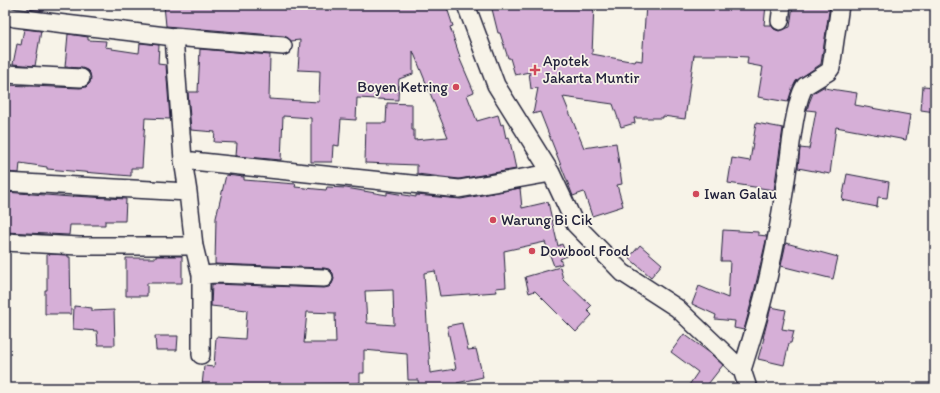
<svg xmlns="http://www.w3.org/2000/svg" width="940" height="393" font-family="Itim,sans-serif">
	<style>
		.building { fill: #d6afd7; stroke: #22223b; fill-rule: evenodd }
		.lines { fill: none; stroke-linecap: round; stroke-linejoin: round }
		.street-casing { stroke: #22223b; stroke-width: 20 }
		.street { stroke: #f7f3e8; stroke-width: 17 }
		.poi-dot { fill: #d1495b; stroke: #f7f3e8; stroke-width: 1.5 }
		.labels { text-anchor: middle; stroke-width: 3.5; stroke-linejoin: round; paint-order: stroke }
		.poi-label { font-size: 15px; fill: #22223b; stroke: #f7f3e8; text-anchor: start }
	</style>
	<rect width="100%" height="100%" fill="#f7f3e8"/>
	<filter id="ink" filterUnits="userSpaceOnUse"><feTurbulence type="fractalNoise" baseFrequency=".025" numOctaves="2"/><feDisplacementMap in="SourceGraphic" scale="8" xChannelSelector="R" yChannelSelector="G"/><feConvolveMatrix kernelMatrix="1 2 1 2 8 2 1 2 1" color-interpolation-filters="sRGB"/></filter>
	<g filter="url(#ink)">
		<!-- building -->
		<path class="building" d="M28,5h17l-1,6 -16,-2z
			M164,5h282l7,21 -3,1 10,30h-1l15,35 -7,3 10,26 21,-6 3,10 2,-1 3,14 3,-1 7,32 -57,10 -42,-5v-9l-52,-2 1,-40h20l1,-20 25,1v26h2v10l34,-3 -35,-86v23l-14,5 -1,21 -41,-2 -1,22 -15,-1 -2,27 -6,-1 -1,17h-21v-44l-28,-2 -2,44 -45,-4 1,-13 -23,-1 1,-10 -24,-2 -3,-38h10l2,-43 70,6 -1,44 50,3 1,-31 -22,-1 2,-30 -9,1 -3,-3 -4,-2 -118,-10z
			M491,5h103l-2,49 43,8 1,-2 6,1 4,-56h120l-2,20h7l3,4 5,2 11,-4 3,-22h37l-9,59 -25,17 -4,8 -4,13 -30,-5 5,-30 -16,-3 1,-7 -18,-1v-1h-36l-9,64 -22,-3v2h-29l1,5 -14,4 -8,-23 -50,-7 21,51 32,-5 6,41 -5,1 6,21 -31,10 -8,-24 -11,4 -33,-84 -7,2 5,-26 -7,1 -2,-17 -14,3 -5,-17h-2l-8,-25h-2z
			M24,29l17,2 -6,35 -22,-2 4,-20 4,1z
			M68,34l20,3v3l18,1 -1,6 7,1v1l27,4 1,-10 19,2 -1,19 8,1 4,54 -25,-1 -3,50h-11v8l-84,-7v-2l-27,-4 -1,10 -14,-1v-87l75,3 6,-1 4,-4 1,-5 -1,-5 -3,-3 -5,-2 -17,-1z
			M825,86l-1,2 33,5 -2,12 55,10 -4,25 -70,-13 -6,47 -32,-6 2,-20 9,1 7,-38 -9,-1 2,-7 4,-10z
			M923,86l12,1v25l-14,-2z
			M756,123l27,5 -9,62 -46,-7 4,-25 18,3z
			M847,174l42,8 -2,16 -9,-1 -1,10 -35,-7z
			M226,175l18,2v3l52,4 -1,3 31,3 1,-3 19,1 41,7v-3l29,5v-2l45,4 59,-11 2,20 26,-6 10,44 4,-2 5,12 -7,3 2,5 -8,2 -9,-24 -41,9 2,36 -10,1 1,4 -57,4 -5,-25 -11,2 6,100 26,-4 -9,-43 15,-3 6,27 8,-1 7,28 -26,6 1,5h-39l-1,-8h-10l-1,-26 -43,-4v23h-4v9l-2,1 -51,2v3h-89l-16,-2 2,-20 10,1 2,-30 29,2 2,-29 -36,-4 1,-22 112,4 5,-1 3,-3 2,-5 -1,-6 -4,-4 -5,-1 -109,-4 1,-46zM393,290l1,35 -27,-2 -2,-32zM307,312l28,1 1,30h-32z
			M5,192l67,5 1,-1 53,3 -1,22h-20v4h-35l-1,10 -64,-3z
			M723,230l35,2v3l9,1 -12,52 -11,42 -10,-2 1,-7 -20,-2 1,-4 -24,-11 7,-18 29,12 2,-37h-9z
			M786,243l52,14 -5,22 -52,-13z
			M640,245l22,19 -11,13 -22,-19z
			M47,254l21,1v2h2l1,57h-26v-24h2z
			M156,256h26v27h-35v13h-21v-38h30z
			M560,267l3,12 28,27 -4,4 5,5 -16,17 -41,-41 -6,2 -4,-16z
			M74,306l18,2v3l22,-1 1,35h-17l-1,-14 -24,-2z
			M771,307l15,3 -4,19 12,2 -3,12h-2l-5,22 -26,-6 6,-21h-1z
			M684,334l26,19 13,12 -18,23h-18l11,-16 -27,-20z
			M155,336h23l-1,14h-21z"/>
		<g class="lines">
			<defs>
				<path id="street" d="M466,5l30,80 55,88 24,51 48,49 54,35 65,62 6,18
					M5,15l10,3 159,19 109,9
					M780,21l2,-16
					M174,37l9,123 5,32 6,54 7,29v80
					M5,74l76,4
					M183,160l276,29 92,-16
					M5,182l183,10
					M5,242l74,4h115
					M201,275l16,-1 107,4
					M742,370c11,-35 22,-70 29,-106 8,-34 13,-70 18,-105 2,-16 7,-61 16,-73l23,-14 3,-4 9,-63"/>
			</defs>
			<!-- street casing -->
			<use href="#street" class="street-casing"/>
			<!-- street -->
			<use href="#street" class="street"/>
		</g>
	</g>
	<!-- markers -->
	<g class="poi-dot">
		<path d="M533 64h4v4h4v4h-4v4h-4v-4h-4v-4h4z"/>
		<circle cx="456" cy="87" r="4"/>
		<circle cx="696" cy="194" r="4"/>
		<circle cx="493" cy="220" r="4"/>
		<circle cx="532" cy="251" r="4"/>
	</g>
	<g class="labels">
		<!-- poi labels -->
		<g class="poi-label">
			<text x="543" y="66">Apotek<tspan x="543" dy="17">Jakarta Muntir</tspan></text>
			<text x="448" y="92" text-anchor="end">Boyen Ketring</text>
			<text x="704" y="199">Iwan Galau</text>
			<text x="501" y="225">Warung Bi Cik</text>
			<text x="540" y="256">Dowbool Food</text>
		</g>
	</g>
	<!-- margin -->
	<rect width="940" height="393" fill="none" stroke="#f7f3e8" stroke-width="20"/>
	<rect x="10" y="10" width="920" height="373" fill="none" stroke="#22223b" stroke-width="1.5" filter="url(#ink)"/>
</svg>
